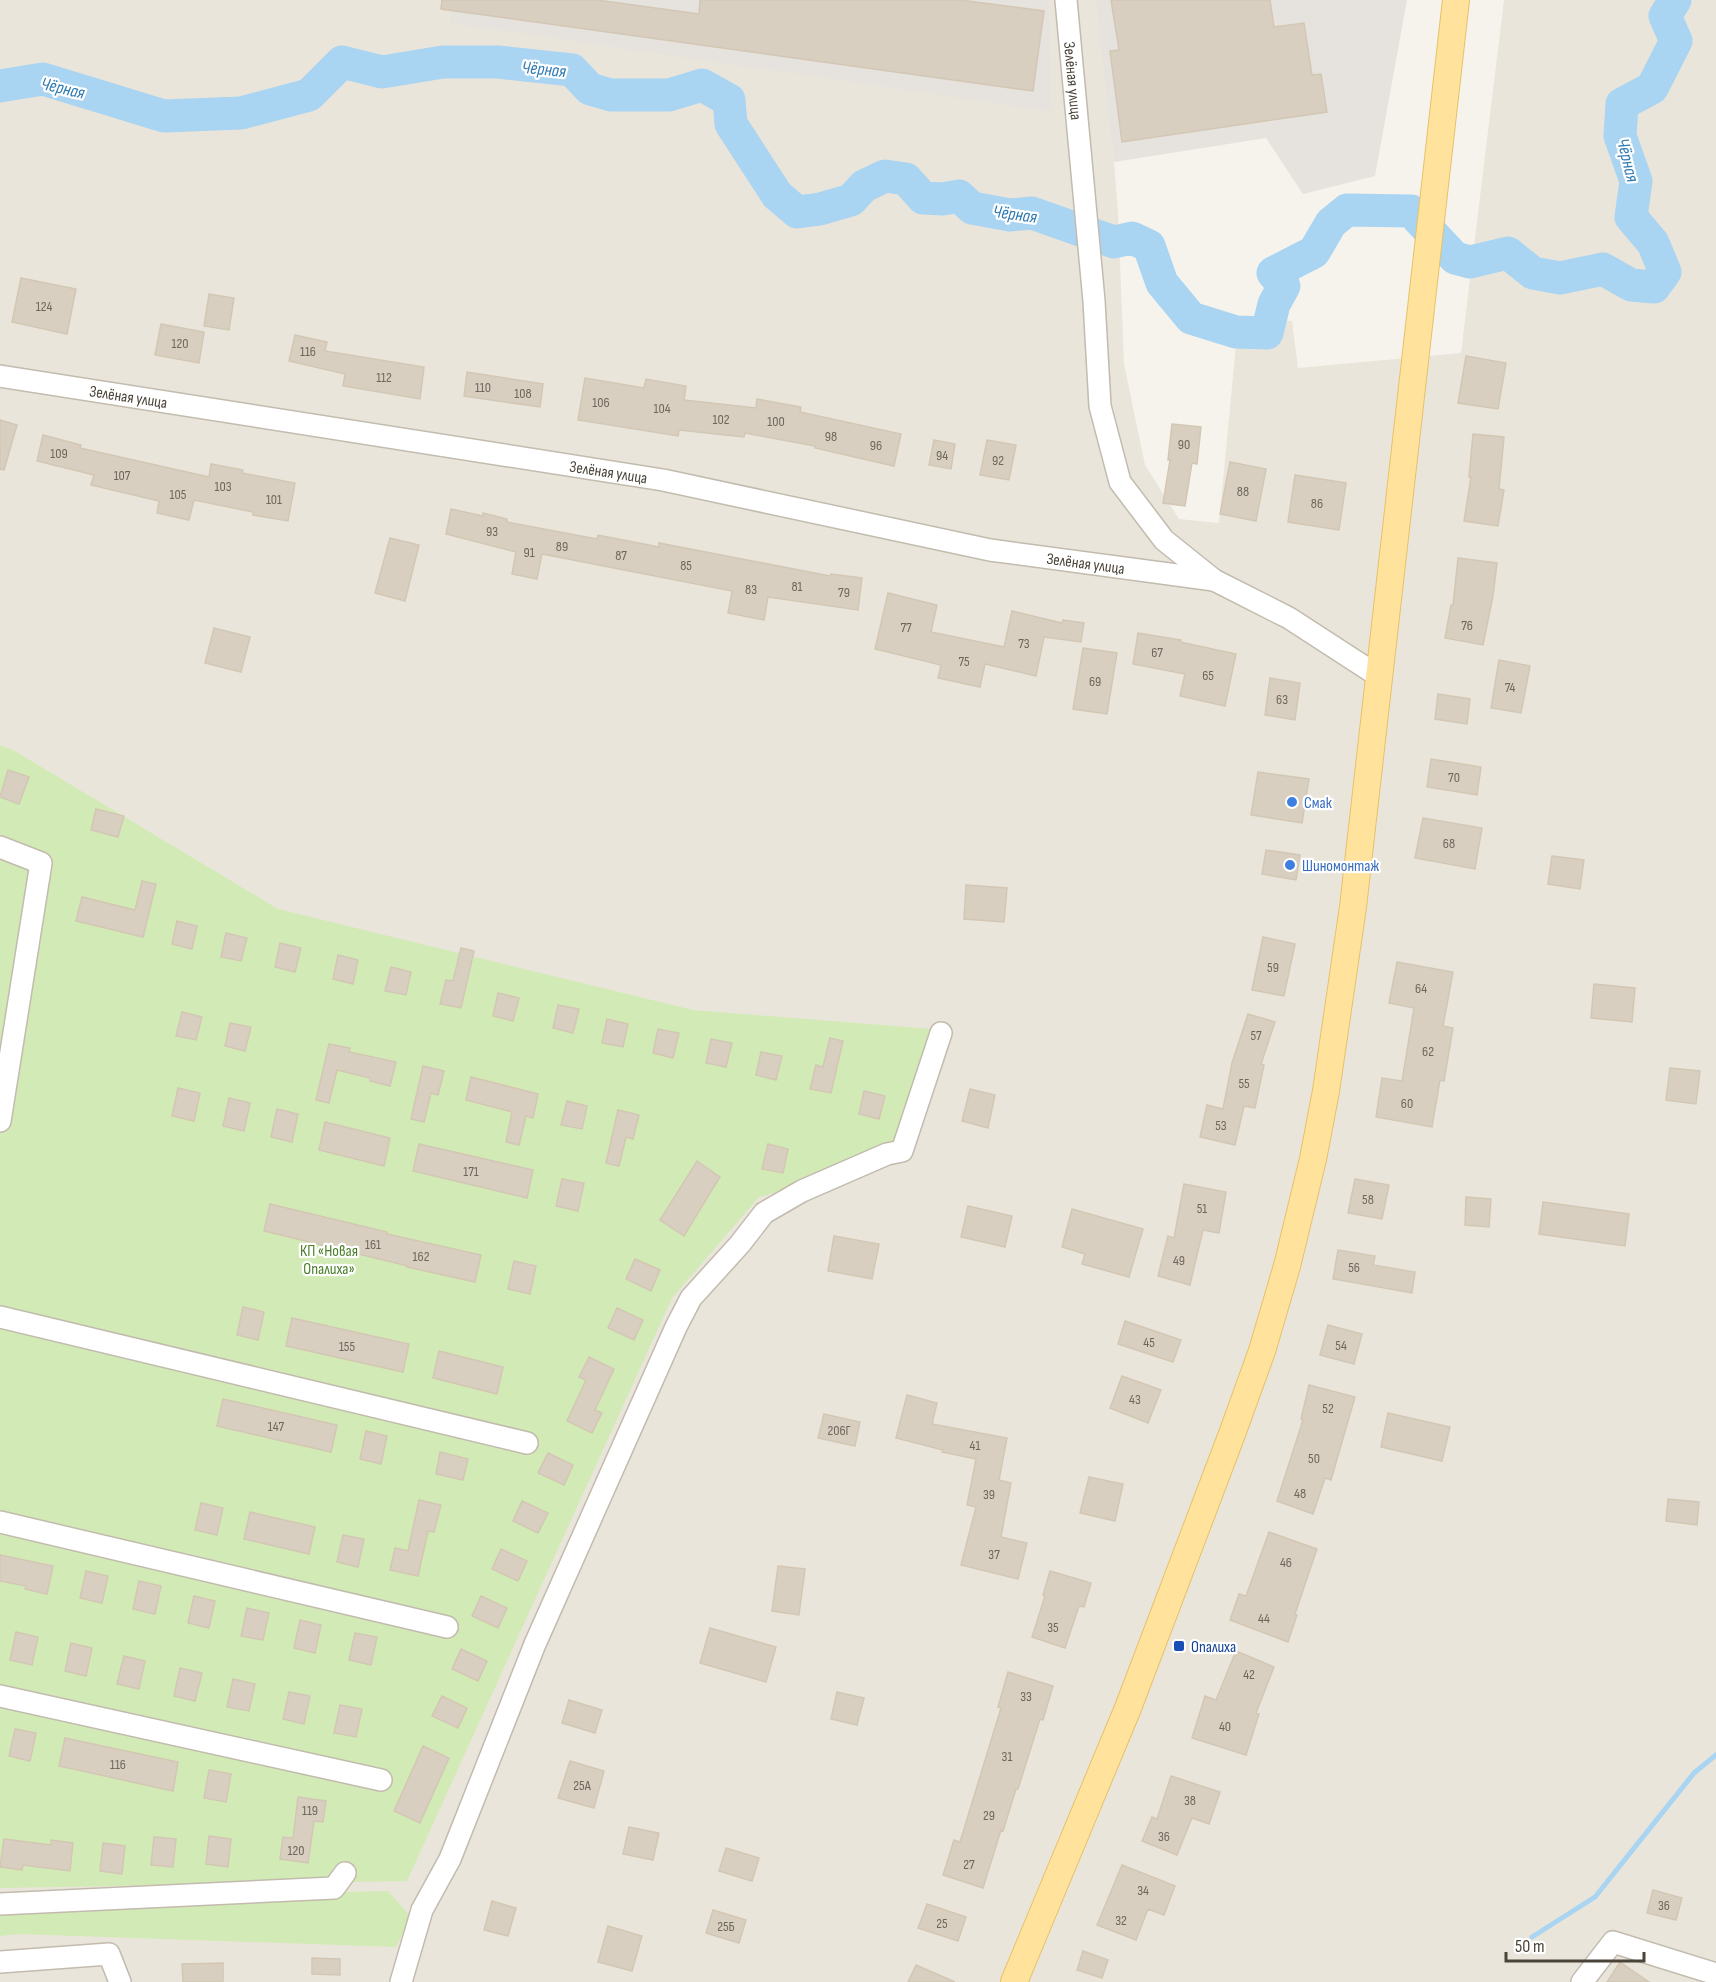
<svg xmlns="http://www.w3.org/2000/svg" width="1716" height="1982" font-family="'Sofia Sans Condensed',sans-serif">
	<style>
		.residential { fill: #eae5da }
		.industrial { fill: #e6e2dd }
		.green { fill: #d2eab5 }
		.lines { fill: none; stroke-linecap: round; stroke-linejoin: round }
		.stream { stroke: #a9d4f2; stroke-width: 5 }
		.river { stroke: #a9d4f2; stroke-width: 33 }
		.building { fill: #d8cfc1; stroke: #d3c7b4; stroke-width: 1.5 }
		.minor-casing { stroke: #c2bbae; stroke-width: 24 }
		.major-casing { stroke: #e6c16a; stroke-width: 28 }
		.minor { stroke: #fff; stroke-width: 21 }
		.major { stroke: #ffe39c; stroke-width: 26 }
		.shop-dot { fill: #3f7fe0; stroke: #fff; stroke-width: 2 }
		.transit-dot { fill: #1a4fb4; stroke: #fff; stroke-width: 2 }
		.labels { text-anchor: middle; stroke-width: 4.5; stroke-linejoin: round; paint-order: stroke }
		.number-label { font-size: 14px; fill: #6e675b }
		.street-label { font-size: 16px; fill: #4b4439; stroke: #fff }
		.shop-label { font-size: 16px; fill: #366cbe; stroke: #fff; text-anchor: start }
		.park-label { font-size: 16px; fill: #4a7f2a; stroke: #fff }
		.transit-label { font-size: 16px; fill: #164399; stroke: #fff; text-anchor: start }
		.water-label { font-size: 18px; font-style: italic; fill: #2e7ab2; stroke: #fff }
	</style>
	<rect width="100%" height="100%" fill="#f6f3ec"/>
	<!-- residential -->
	<path class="residential" d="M0,0h1100l18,211 6,153 21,101 34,54 40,4 19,-199 54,-3 6,47 163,-15 43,-353h212v1982h-1716z"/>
	<!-- industrial -->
	<path class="industrial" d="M454,0h595l2,111 -601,-88z
		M1096,0h311l-32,176 -72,18 -37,-56 -152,24z"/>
	<!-- green -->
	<path class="green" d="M0,745l13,5 265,159 415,101 252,20 -40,125 -146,42 -87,101 -265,583 -407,7z
		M388,1891l23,26 -15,30 -377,-13 -19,2v-36z"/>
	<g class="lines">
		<!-- stream -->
		<path class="stream" d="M1532,1937l63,-40 99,-124 22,-18"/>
		<!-- river -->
		<path class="river" d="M0,86l43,-7 121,37 77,-3 68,-18 33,-33 40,10 61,-10h55l74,8 18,19 21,6h58l33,-10 27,15 2,24 46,71 20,17 23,-3 31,-9 13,-14 21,-10 21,3 17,19 20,1 16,-3 13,12 38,7 22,-2 82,29 18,-4 17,8 13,37 29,35 45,14 31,1 7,-29 10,-18 -11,-13 41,-21 17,-29 16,-13 64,1 44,47 15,4 38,-9 25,20 27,5 43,-9 28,16 23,2 11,-15 -12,-29 -22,-26 5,-36 -16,-45 2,-32 30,-16 24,-47 -11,-25 10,-16"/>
	</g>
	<!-- building -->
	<path class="building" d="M442,0h155l102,14 1,-14h260l84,11 -11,80 -592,-82z
		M1111,0h159l4,27 30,-4 8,52 9,-1 6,38 -205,30 -12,-91 9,-1z
		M21,278l55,11 -9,45 -55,-12z
		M209,294l25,4 -5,32 -25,-4z
		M161,324l43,8 -5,31 -44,-8z
		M295,335l32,7 -2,9 99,16 -4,32 -77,-13 2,-12 -56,-13z
		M1466,356l40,7 -8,46 -40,-6z
		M467,372l76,12 -3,23 -76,-11z
		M585,378l59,10 2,-9 40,7 -2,14 72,8 1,-9 44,8 -1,5 101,22 -7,32 -79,-18v-2l-70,-13 -1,4 -65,-7 -1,6 -100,-16z
		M0,420l17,5 -13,45 -4,-1z
		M1172,424l29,3 -4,37 -5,-1 -7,43 -22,-3 7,-43h-2z
		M1473,434l31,3 -5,52 5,1 -6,36 -34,-5 7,-44h-2z
		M43,435l38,10 -1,3 129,29 2,-13 32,6 -1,3 53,10 -7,38 -35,-6v-3l-59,-12 -5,20 -32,-7 2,-12 -68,-16 3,-10 -57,-14z
		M934,440l21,4 -4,25 -22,-4z
		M987,440l29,5 -7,35 -29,-5z
		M1230,462l36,7 -10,52 -36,-7z
		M1295,475l51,8 -7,47 -51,-8z
		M451,509l32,7v-3l24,6v3l90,17 1,-4 61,12v-4l171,33 1,-2 31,4 -4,32 -90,-13 -4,23 -36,-7 4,-22 -190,-37 -5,25 -25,-5 4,-22 -70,-18z
		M390,538l29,7 -14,56 -30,-8z
		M1458,558l39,5 -4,33 -10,49 -38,-7 6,-33h2z
		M888,593l49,12 -6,27 73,15 8,-36 50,12 1,-3 21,3 -3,19 -37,-5 -8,39 -51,-12 -5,23 -42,-9 3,-13 -66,-16z
		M214,628l36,9 -9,35 -36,-9z
		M1138,633l43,7 -1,2 56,12 -11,52 -45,-10 5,-22 -52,-10z
		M1083,648l34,5 -10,61 -34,-5z
		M1499,660l31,6 -9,47 -30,-5z
		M1270,678l30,5 -5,37 -30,-5z
		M1438,694l32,5 -3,25 -32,-5z
		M1431,759l50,8 -4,28 -50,-8z
		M8,770l21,7 -10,27 -19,-7z
		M1258,772l51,7 -7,44 -51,-8z
		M96,809l28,7 -6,21 -27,-7z
		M1423,818l59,10 -7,41 -60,-11z
		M1266,850l34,5 -4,25 -34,-6z
		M1552,856l32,4 -4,29 -32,-5z
		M142,881l14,3 -13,53 -67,-16 6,-24 53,13z
		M966,885l41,3 -3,34 -40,-3z
		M177,921l20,5 -5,23 -20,-5z
		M226,933l21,5 -6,23 -20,-4z
		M1263,937l32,7 -11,52 -32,-6z
		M280,943l21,5 -6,24 -20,-5z
		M461,948l13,3 -13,57 -21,-4 6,-24 7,1z
		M338,955l20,5 -5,24 -20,-5z
		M1397,962l56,10 -10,54 10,2 -9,53 -4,-1 -8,47 -56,-10 6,-39 20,3 12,-73 -25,-5z
		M391,967l20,5 -5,23 -21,-4z
		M1594,984l41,4 -3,34 -41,-4z
		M498,993l21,5 -6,23 -20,-5z
		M558,1005l21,4 -6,24 -20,-5z
		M182,1012l20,5 -6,23 -20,-4z
		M1248,1014l27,8 -14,42 3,1 -9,43 -11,-2 -9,39 -35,-8 7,-32 16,4 9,-46z
		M607,1019l21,5 -5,23 -21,-4z
		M230,1023l21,4 -6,24 -20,-5z
		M658,1029l21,4 -6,25 -20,-5z
		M830,1038l13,3 -12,52 -21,-4 6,-24 7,2z
		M711,1039l21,4 -6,24 -20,-4z
		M329,1044l21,4 -1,4 47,10 -6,24 -20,-5v-3l-33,-8 -8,33 -13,-3z
		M761,1052l21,4 -6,24 -20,-5z
		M423,1066l21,5 -6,24 -7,-2 -7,29 -13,-3z
		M1670,1068l30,3 -4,33 -30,-4z
		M471,1077l67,17 -5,24 -7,-2 -7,29 -13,-3 6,-30 -46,-12z
		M178,1088l22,5 -6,28 -22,-5z
		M970,1089l25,6 -7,33 -26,-7z
		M864,1091l21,5 -6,23 -20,-5z
		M229,1098l21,5 -6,28 -21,-5z
		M567,1101l20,5 -5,23 -21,-4z
		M277,1109l21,5 -6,28 -21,-5z
		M618,1110l21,5 -6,24 -7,-2 -7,29 -13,-3z
		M325,1122l65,16 -6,28 -65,-16z
		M419,1144l114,26 -6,28 -114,-27z
		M768,1144l20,5 -5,24 -21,-4z
		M697,1161l23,16 -36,59 -24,-16z
		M562,1179l22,4 -6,28 -22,-5z
		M1355,1179l34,6 -7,34 -34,-6z
		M1184,1184l42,8 -7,41 -16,-3 -13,55 -32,-9 10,-40 6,2z
		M1466,1197l25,2 -2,28 -24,-2z
		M1543,1202l86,12 -4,32 -86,-12z
		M270,1204l117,28v2l94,21 -6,27 -68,-15 1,-1 -144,-35z
		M968,1206l44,10 -7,31 -44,-10z
		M1072,1209l71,20 -14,48 -47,-13 3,-10 -23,-7z
		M834,1236l45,8 -7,35 -44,-8z
		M1338,1250l37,6 -2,9 42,7 -3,21 -79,-14z
		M635,1259l25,11 -9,21 -25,-12z
		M514,1261l22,5 -6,28 -22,-5z
		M243,1307l21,5 -6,28 -21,-5z
		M617,1308l26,12 -9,20 -26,-12z
		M292,1318l117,26 -6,28 -117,-26z
		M1125,1321l56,19 -8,22 -55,-18z
		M1328,1325l34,9 -8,30 -34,-9z
		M439,1351l64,16 -6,27 -64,-16z
		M589,1357l25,12 -19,41 7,3 -10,20 -25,-12 19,-41 -7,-3z
		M1122,1376l39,14 -13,33 -38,-15z
		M1309,1385l46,12 -24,83 -6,-2 -12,36 -36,-13 26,-81 -2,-1z
		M907,1395l30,8 -5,21 75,14 -8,42 12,3 -10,54 26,6 -9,36 -57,-14 15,-58 -9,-2 9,-46 -34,-7 1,-2 -47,-12z
		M223,1399l114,26 -6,27 -114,-26z
		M1388,1413l62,14 -8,34 -61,-14z
		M824,1414l36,8 -5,24 -37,-8z
		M366,1431l21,5 -6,28 -21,-5z
		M440,1452l28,7 -5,21 -27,-6z
		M548,1453l25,12 -9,20 -26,-12z
		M1089,1477l34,7 -8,37 -35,-8z
		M1668,1499l31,3 -2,23 -31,-4z
		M419,1500l22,5 -7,27 -6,-1 -10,45 -28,-6 5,-22 13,3z
		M522,1501l26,12 -10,20 -25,-12z
		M201,1503l22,5 -6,27 -22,-5z
		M250,1512l65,15 -6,27 -65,-15z
		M1269,1532l48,17 -22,65 2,1 -9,27 -58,-22 9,-26 7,2z
		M343,1535l21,4 -6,28 -21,-5z
		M501,1549l26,12 -9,20 -26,-12z
		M0,1555l53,11 -6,28 -22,-5 1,-3 -26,-5z
		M778,1566l27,3 -6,46 -27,-4z
		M86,1571l22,5 -6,27 -22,-5z
		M1050,1571l41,12 -7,24 -5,-1 -14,42 -33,-11 13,-41 -2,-1z
		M139,1581l22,5 -6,28 -22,-5z
		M194,1596l21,5 -6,27 -21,-5z
		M481,1596l26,12 -9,20 -26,-12z
		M247,1608l22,5 -6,27 -22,-4z
		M300,1620l21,5 -6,28 -21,-5z
		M710,1628l66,19 -10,35 -66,-19z
		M16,1632l22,5 -6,28 -22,-5z
		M355,1633l22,4 -6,28 -22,-5z
		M71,1643l21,5 -6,28 -21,-5z
		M461,1649l26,12 -9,20 -26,-12z
		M1236,1651l38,16 -18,46 3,1 -13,41 -54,-17 13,-42 11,4z
		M124,1656l21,5 -6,28 -22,-5z
		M180,1668l22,5 -7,28 -21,-5z
		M1008,1672l45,14 -10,34 -3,-1 -22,70h-2l-13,42 -2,-1 -18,58 -40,-13 11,-35 6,2 41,-134 -3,-1z
		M233,1679l22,5 -6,27 -22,-4z
		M289,1692l21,4 -6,28 -21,-5z
		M837,1692l27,6 -7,27 -26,-6z
		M442,1696l25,12 -9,20 -26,-12z
		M569,1700l33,10 -7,23 -33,-10z
		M340,1705l22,4 -6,28 -22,-4z
		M15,1729l21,4 -6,28 -21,-5z
		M65,1738l113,24 -5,29 -114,-25z
		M423,1746l26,12 -29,65 -26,-12z
		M570,1761l34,10 -10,37 -36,-10z
		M209,1770l22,4 -5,28 -22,-4z
		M1171,1776l49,16 -11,32 -17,-6 -15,37 -35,-14 10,-24 5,2z
		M298,1797l28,4 -3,21 -9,-1 -6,42 -28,-4 3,-22 10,1z
		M629,1827l30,6 -6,27 -30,-6z
		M209,1836l22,3 -3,28 -22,-3z
		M154,1837l22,2 -3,28 -22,-2z
		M4,1839l47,6v-5l22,3 -3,28 -47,-6 -1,5 -22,-3z
		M103,1843l22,3 -3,28 -22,-3z
		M726,1848l33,10 -7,23 -33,-10z
		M1122,1865l53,21 -11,29 -16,-6 -12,31 -39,-15z
		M1653,1890l29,8 -6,22 -29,-7z
		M492,1901l24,7 -8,28 -24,-6z
		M927,1904l39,13 -8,24 -40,-13z
		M713,1910l33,10 -7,23 -33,-10z
		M608,1926l34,10 -10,35 -34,-9z
		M1083,1951l25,9 -6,18 -25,-8z
		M312,1958l28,1v16l-28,-1z
		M1620,1962l29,20h-42z
		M223,1963v19h-40l-1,-18z
		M916,1965l39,17h-47z"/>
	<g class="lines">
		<defs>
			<g id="minor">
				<path id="s1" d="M1066,0l28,301 6,105 20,76 44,58 50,40 75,38 91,59"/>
				<path id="s2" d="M0,376l663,104 327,70 224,30"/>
				<path d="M0,847l41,16 -41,258"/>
				<path d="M0,1317l527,126"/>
				<path d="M0,1522l447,105"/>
				<path d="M0,1696l381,84"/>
				<path d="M0,1904l334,-16 11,-15"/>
				<path d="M0,1962l109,-8 11,28"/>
				<path d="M401,1982l21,-72 28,-51 85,-215 141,-317 15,-29 49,-54 24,-31 38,-22 85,-37 15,-3 39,-118"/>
				<path d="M1582,1982l31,-40 103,32"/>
			</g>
			<path id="major" d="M1014,1982l114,-274 104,-274 30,-83 25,-85 26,-107 13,-68 27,-184 103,-907"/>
		</defs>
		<!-- minor casing -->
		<use href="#minor" class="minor-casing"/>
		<!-- major casing -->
		<use href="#major" class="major-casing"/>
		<!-- minor -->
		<use href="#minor" class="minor"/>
		<!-- major -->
		<use href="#major" class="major"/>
	</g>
	<!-- markers -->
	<g class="shop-dot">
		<circle cx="1292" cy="802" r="6"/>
		<circle cx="1290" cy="865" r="6"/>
	</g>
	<rect class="transit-dot" x="1173" y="1640" width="12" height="12" rx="3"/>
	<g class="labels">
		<!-- number labels -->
		<g class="number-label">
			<text x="44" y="311">124</text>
			<text x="180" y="348">120</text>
			<text x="308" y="356">116</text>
			<text x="384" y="382">112</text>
			<text x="483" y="392">110</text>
			<text x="523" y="398">108</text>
			<text x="601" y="407">106</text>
			<text x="662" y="413">104</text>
			<text x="721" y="424">102</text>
			<text x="776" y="426">100</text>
			<text x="831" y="441">98</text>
			<text x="1184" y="449">90</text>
			<text x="876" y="450">96</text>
			<text x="59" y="458">109</text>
			<text x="942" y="460">94</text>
			<text x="998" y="465">92</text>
			<text x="122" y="480">107</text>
			<text x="223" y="491">103</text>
			<text x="1243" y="496">88</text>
			<text x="178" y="499">105</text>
			<text x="274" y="504">101</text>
			<text x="1317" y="508">86</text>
			<text x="492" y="536">93</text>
			<text x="562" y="551">89</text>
			<text x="529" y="557">91</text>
			<text x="621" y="560">87</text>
			<text x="686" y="570">85</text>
			<text x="797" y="591">81</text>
			<text x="751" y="594">83</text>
			<text x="844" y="597">79</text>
			<text x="1467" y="630">76</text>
			<text x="906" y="632">77</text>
			<text x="1024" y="648">73</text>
			<text x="1157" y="657">67</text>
			<text x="964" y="666">75</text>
			<text x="1208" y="680">65</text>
			<text x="1095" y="686">69</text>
			<text x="1510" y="692">74</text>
			<text x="1282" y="704">63</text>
			<text x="1454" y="782">70</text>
			<text x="1449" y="848">68</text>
			<text x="1273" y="972">59</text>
			<text x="1421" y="993">64</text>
			<text x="1256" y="1040">57</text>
			<text x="1428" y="1056">62</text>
			<text x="1244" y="1088">55</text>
			<text x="1407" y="1108">60</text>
			<text x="1221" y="1130">53</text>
			<text x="471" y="1176">171</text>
			<text x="1368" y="1204">58</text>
			<text x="1202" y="1213">51</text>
			<text x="373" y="1249">161</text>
			<text x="421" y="1261">162</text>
			<text x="1179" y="1265">49</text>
			<text x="1354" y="1272">56</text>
			<text x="1149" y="1347">45</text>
			<text x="1341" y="1350">54</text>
			<text x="347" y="1351">155</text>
			<text x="1135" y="1404">43</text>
			<text x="1328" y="1413">52</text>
			<text x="276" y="1431">147</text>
			<text x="839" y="1435">206Г</text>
			<text x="975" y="1450">41</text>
			<text x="1314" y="1463">50</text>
			<text x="1300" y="1498">48</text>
			<text x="989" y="1499">39</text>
			<text x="994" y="1559">37</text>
			<text x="1286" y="1567">46</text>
			<text x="1264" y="1623">44</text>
			<text x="1053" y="1632">35</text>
			<text x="1249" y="1679">42</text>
			<text x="1026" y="1701">33</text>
			<text x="1225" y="1731">40</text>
			<text x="1007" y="1761">31</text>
			<text x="118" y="1769">116</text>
			<text x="582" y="1790">25А</text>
			<text x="1190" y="1805">38</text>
			<text x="310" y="1815">119</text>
			<text x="989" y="1820">29</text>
			<text x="1164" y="1841">36</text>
			<text x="296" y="1855">120</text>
			<text x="969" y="1869">27</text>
			<text x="1143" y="1895">34</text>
			<text x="1664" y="1910">36</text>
			<text x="1121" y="1925">32</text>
			<text x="942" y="1928">25</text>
			<text x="726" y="1931">25Б</text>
		</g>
		<!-- street labels -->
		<g class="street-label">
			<text dy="6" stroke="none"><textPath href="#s1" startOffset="81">Зелёная улица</textPath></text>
			<text dy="6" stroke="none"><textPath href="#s2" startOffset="130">Зелёная улица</textPath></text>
			<text dy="6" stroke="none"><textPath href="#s2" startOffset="616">Зелёная улица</textPath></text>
			<text dy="6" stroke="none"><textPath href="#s2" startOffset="1102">Зелёная улица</textPath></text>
		</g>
		<!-- shop labels -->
		<g class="shop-label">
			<text x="1304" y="808">Смак</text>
			<text x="1302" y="871">Шиномонтаж</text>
		</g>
		<!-- park labels -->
		<g class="park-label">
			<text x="329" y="1256">КП «Новая<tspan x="329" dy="18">Опалиха»</tspan></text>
		</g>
		<!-- transit labels -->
		<g class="transit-label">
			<text x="1191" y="1652">Опалиха</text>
		</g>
		<!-- water labels -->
		<g class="water-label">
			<text transform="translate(544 69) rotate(6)" y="6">Чёрная</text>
			<text transform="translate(63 88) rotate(13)" y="6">Чёрная</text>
			<text transform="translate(1628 160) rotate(76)" y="6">Чёрная</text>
			<text transform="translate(1015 214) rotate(8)" y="6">Чёрная</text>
		</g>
	</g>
	<!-- scale -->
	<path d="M1506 1952v9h138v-9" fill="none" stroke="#4b4439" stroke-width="3"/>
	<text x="1515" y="1952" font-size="18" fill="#4b4439" stroke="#ffffff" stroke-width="4.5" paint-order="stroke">50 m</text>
</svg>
